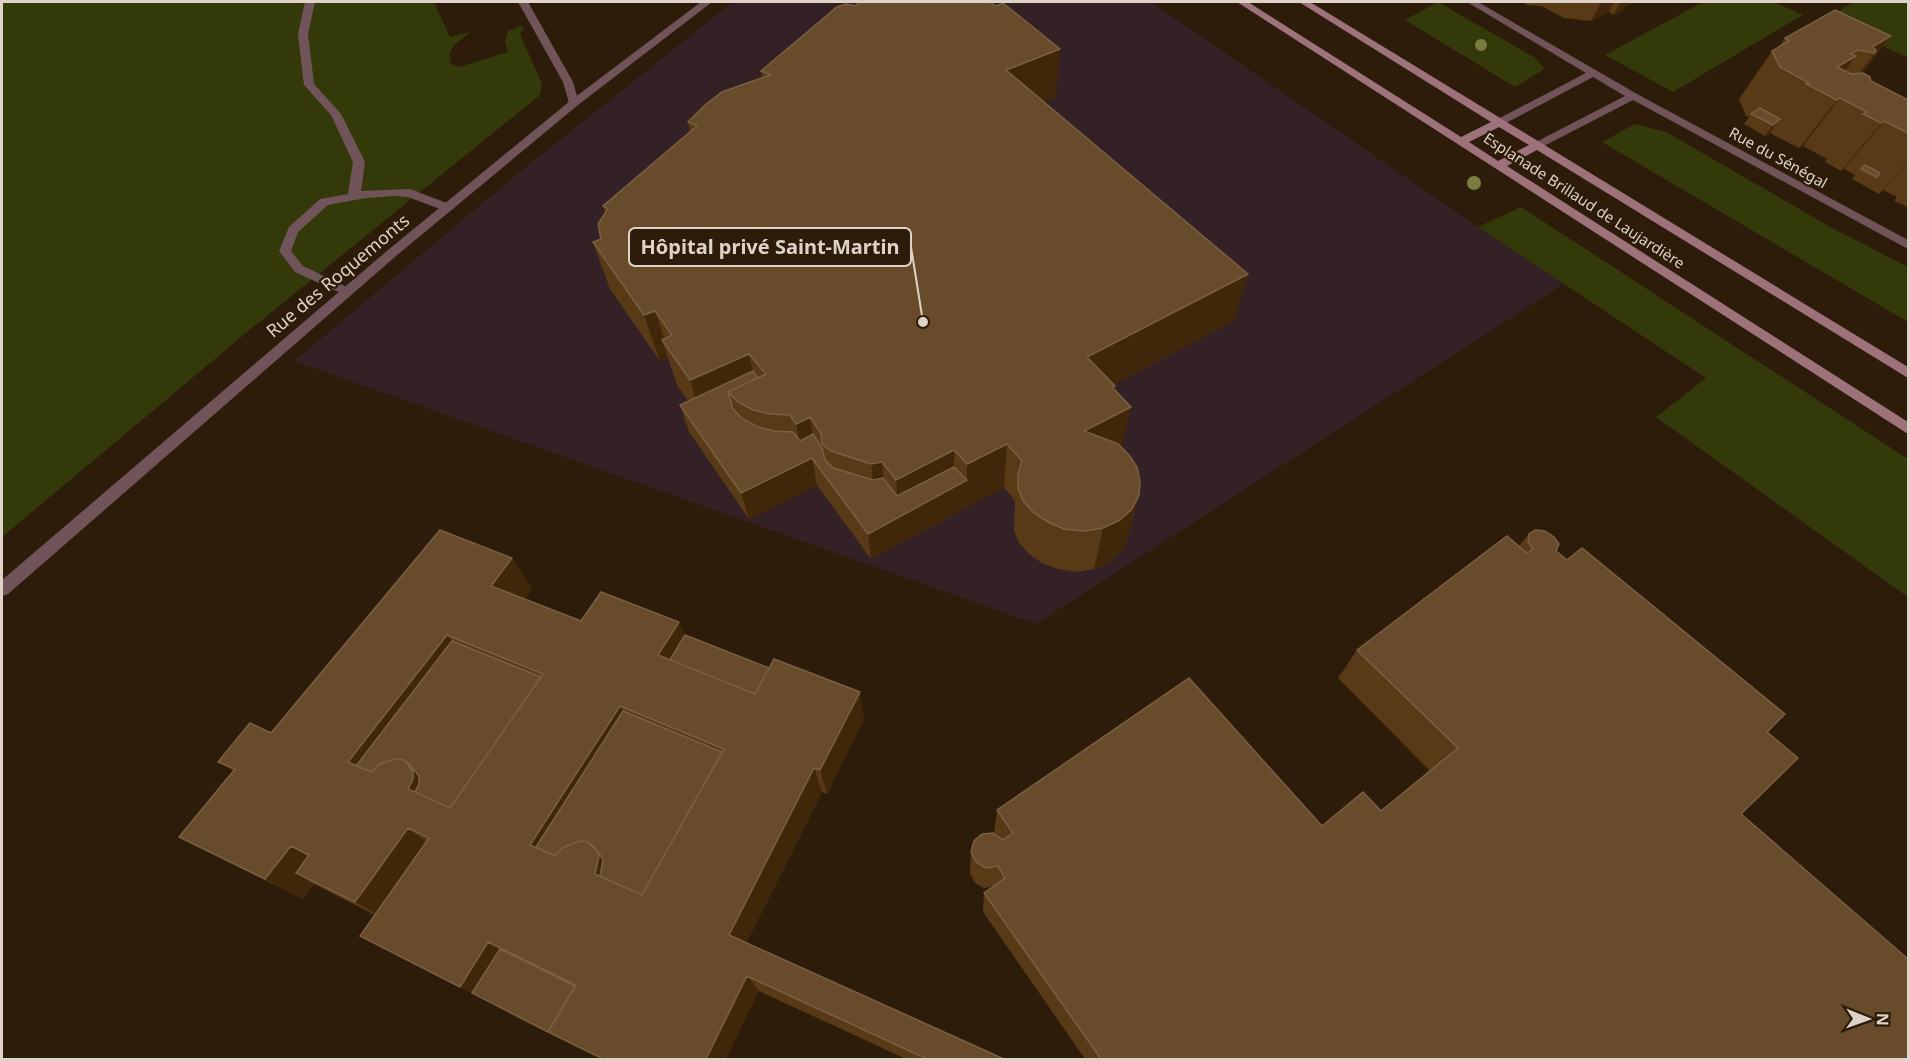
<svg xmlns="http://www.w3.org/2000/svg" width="1910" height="1061" font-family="'Noto Sans',sans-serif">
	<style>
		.medical { fill: #342125 }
		.green { fill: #333909 }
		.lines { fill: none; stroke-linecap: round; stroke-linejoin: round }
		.lane { fill: #70545a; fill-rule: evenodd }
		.street { fill: #70545a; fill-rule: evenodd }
		.secondary { fill: #9e727b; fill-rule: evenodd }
		.tree { fill: #7c7b42 }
		.wall { fill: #593a17 }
		.shaded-wall { fill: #41270a }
		.building { fill: #674b2a; stroke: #7a6043; stroke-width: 1.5; fill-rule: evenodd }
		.labels { text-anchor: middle; stroke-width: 4.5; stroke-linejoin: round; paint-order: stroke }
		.far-street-label { font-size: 15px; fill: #dfd3c9; stroke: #2d1c0a }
		.street-label { font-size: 18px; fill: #dfd3c9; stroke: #2d1c0a }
		.leader { fill: none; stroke: #dfd3c9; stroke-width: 2 }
		.callout-dot { fill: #dfd3c9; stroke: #2d1c0a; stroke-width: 2 }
		.callout { fill: #2d1c0a; stroke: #dfd3c9; stroke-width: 2 }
		.callout-label { font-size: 20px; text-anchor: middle; font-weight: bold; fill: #dfd3c9 }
	</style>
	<rect width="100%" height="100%" fill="#2d1c0a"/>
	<!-- medical -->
	<path class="medical" d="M733,2h418l327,225 87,56 -529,341 -742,-263 237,-198z"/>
	<!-- green -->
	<path class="green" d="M2,2h432l16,35 21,-5 -16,12 -6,10 2,10 8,3 49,-15 -3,-10 3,-11 12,-5 4,2 -4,6 22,50 -2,11 -288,233 -250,209z
		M1438,2l96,55 11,12 -30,18 -110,-67z
		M1703,2h71l29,13 -130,77 -68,-37z
		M1854,2h54v56l-83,-39z
		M1635,124l31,8 168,97 74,38v55l-306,-180z
		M1521,207l387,252v138l-252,-180 50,-39 -228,-151z"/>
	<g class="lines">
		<!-- lane -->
		<path class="lane" d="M305,2h10l-7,32 6,50 27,30 24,48 -4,29 49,-2 42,16 2,3 -6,4 -40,-15 -14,-1 -28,2 -38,7 -30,27 -7,19 12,15 48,23 2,3 -6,4 -52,-24 -16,-21 10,-24 31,-28 28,-5 5,-32 -22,-47 -27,-30 -6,-51z
			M518,2h10l45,80 6,21 -1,2h-8l-1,-2 -6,-21z"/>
		<!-- street -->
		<path class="street" d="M701,2h11l-134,103 -182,151 -388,338 -6,2v-16l386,-330 182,-149z
			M1467,2h11l159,92 271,146v9l-275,-149 -91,47h-8v-4l91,-47 -32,-19 -89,47h-8v-4l90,-47z"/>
		<!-- secondary -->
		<path class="secondary" d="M1237,2h11l213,135 30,-15 -192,-120h11l598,365v11l-371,-228 -30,16 401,256v12zM1499,127l30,18 -31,16 -29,-19z"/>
	</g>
	<!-- trees -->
	<g class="tree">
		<circle cx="1481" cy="45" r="6"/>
		<circle cx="1474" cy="183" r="7"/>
	</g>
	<!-- wall -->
	<path class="wall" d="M855,2h135l66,95 -12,5 204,172 -14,47 -120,63 8,64 17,47 -11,41 -6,14 -12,12 -16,7 -17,3 -19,-3 -16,-6 -13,-9 -10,-11 -5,-13 1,-29 -11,-14 -133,72 -54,-74 -68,34 -60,-87 -9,-27 8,-4 -11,-16 -9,-27 -8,3 -50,-72 -17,-47 8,-3 4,-26 -2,-7 87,-75 -2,-9 74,-44 -1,-7 95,-65z
		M1522,2h112l-5,2 -1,-1 -1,3 -3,1 -2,4 -9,4 -4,-3 -18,9 -27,-3 -23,-12 -13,-1z
		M1891,36l-29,37 9,8 37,19v107l-14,-6 3,-4 -14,-7 -4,4 -27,-15 3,-4 -11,-6 -3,2 -16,-9 2,-3 -24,-13 -4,2 -29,-15 -5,3 -21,-12 5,-7 -3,-1 -7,-17 33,-48 7,-4 6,-9z
		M440,530l92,59 -7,10 56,22 104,14 179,84 -37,75 -5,-2 -76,151 258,116h-98l-147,-68 -211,41 -188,-96 15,-21 -61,-31 -11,15 -124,-62 55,-66 -16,-9 53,-29z
		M1529,534l27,17 211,181 -26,82 167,245h-823l-102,-147 1,-19 9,-7 -9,2 -9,-5 -5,-10 1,-21 25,-17 -2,-2 3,-23 325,16 59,-15 49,-40 -92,-93 19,-28 162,-104z"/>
	<!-- shaded-wall -->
	<path class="shaded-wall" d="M1601,2h13l-5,10 -18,9z
		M1621,2h8l-2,4 -3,1 -2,4 -9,4z
		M1891,36l-38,48 -4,2 26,-33 -3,-6z
		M1060,49l-4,48 -52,21 2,-48z
		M1858,50l-8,10 6,-4 -29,39 10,-28z
		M1840,98l-37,48 -4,2 38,-48z
		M1884,121l-40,48 -3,2 40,-48z
		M1778,122l-8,11 -5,3 8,-11z
		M1908,161v1l-25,28 -4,4z
		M1248,274l-14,47 -154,81 7,-45z
		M655,311l12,36 -5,-7 6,18 -8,3 -16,-46z
		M749,354l10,43 -31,-5 -24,33 -14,-45z
		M1115,386l-6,32 22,-11 -10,44 -37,-20 28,-44z
		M810,417l7,44 -5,-3 5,27 -68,34 -8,-26 63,-31 -8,-38z
		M1007,444l-3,43 -133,72 -3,-25 31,-17 -3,-37 58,-30v37l13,-7v-16z
		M882,462l4,42 -10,2 -5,-42z
		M1139,495l-11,41 -6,14 -12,12 -16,7 9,-41z
		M512,558l20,31 -19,27 -22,-30z
		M679,622l13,29 -13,23 -21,-19z
		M447,635l24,28 -67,97 37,35 -39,1 -54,-34z
		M860,692l4,27 -37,75 -7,-24z
		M620,706l16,26 -101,117 -5,-4z
		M814,768l8,24 -80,160 -13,-17z
		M408,828l29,22 -49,71 -33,-19z
		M291,846l35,21 -30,6 18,11 -11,15 -38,-20z
		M595,848l20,21 1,17 -57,-26z
		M488,942l26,16 -26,43 -28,-14z
		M747,976l12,15 -33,68h-20z"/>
	<!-- building -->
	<path class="building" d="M861,2h129l6,4 7,-3 57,46 -54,21 242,204 -161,83 28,29 -3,1 19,20 -47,24 34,13 11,11 8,12 3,14 -1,14 -7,14 -12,11 -17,8 -19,3 -20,-2 -16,-7 -14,-9 -11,-12 -5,-13v-14l4,-13 -15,-17 -40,20 -13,-14 -58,30 -14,-18 -11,2 -40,-13 -9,-7 -1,-11 -11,-16 -14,7 -6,-9 -19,-1 -18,-4 -15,-8 -10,-10 38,-18 -17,-20 -59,26 -28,-40 10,-5 -17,-24 -11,4 -51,-73 8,-3 -3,-15 10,-15 -5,-3 94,-80 -9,-4 17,-17 17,-13 48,-17 -9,-4 76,-64 9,-3 10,2z
		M1835,10l56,26 -19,11 4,3 -1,3 -17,-3 -7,4 5,2 -19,11 14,7 12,-1 7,4 1,4 37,19v33l-24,-12 -3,2 -18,-9 4,-2 -27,-14 -3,2 -31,-16 3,-1 -29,-16 -8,-16 17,-10 -4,-3z
		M1760,108l20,11 -7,6 -22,-11z
		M1865,165l15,8 -3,4 -16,-8z
		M753,371l5,7 -30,14 5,17 10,10 15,8 16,4 19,1 7,9 13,-7 9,14 3,12 8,8 40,12 10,-2 14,18 57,-29 13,13 -99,54 -56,-76 -71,35 -61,-88z
		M440,530l72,28 -21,28 90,35 20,-29 78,30 -21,33 97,39 19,-35 86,33 -40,78 -6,-2 -85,167 275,124h-77l-180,-83 -41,83h-103l-55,-27 28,-47 -88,-43 -28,45 -100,-51 69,-98 -21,-10 -53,74 -59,-29 13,-18 -18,-9 -26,33 -86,-42 56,-68 -17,-7 32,-39 21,10zM447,635l96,39 -93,134 -42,-19 5,-10v-8l-9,-11 -7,-1 -18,5 -7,8 -24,-10zM620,706l104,43 -82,146 -47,-21 4,-18 -4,-8 -7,-6 -8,-1 -18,7 -7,8 -25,-11z
		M1535,530l10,1 9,6 5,7 -3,7 11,9 15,-12 203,166 -18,18 31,26 -57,56 167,145v100h-807l-117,-166 21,-15 -7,-12 -12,2 -10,-6 -5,-10 3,-11 8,-7 11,-1 10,7 10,-7 -16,-23 192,-132 133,148 41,-34 18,19 77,-63 -101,-98 150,-114 20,17 6,-4 -5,-7 1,-8z
		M685,635l84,33 -14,26 -85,-34z
		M452,641l89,36 -91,131 -35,-16 4,-8v-8l-9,-11 -6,-5 -7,-1 -18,5 -7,8 -16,-6z
		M623,711l99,41 -80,143 -42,-19 3,-16 -4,-7 -11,-11 -8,-1 -18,7 -7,8 -19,-9z
		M500,949l75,37 -27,46 -76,-39z"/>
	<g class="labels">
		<!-- far-street labels -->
		<g class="far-street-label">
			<text transform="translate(1778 158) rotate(29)" y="5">Rue du Sénégal</text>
			<text transform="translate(1584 201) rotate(33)" y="5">Esplanade Brillaud de Laujardière</text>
		</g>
		<!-- street labels -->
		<g class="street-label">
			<text transform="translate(338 276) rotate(-40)" y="6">Rue des Roquemonts</text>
		</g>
	</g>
	<!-- callouts -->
	<path class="leader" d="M923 322L911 247"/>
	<circle class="callout-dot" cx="923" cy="322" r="6"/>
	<rect class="callout" x="629" y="228" width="282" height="38" rx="6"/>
	<g class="callout-label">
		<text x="770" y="254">Hôpital privé Saint-Martin</text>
	</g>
	<!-- border -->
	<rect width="1910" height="1061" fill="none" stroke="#dfd3c9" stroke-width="6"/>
	<!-- north arrow -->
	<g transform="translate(1868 1019) rotate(91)" stroke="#2d1c0a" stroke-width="4.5" paint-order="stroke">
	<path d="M0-4.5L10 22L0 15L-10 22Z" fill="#dfd3c9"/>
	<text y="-9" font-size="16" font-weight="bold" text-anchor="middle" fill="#dfd3c9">N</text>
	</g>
</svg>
